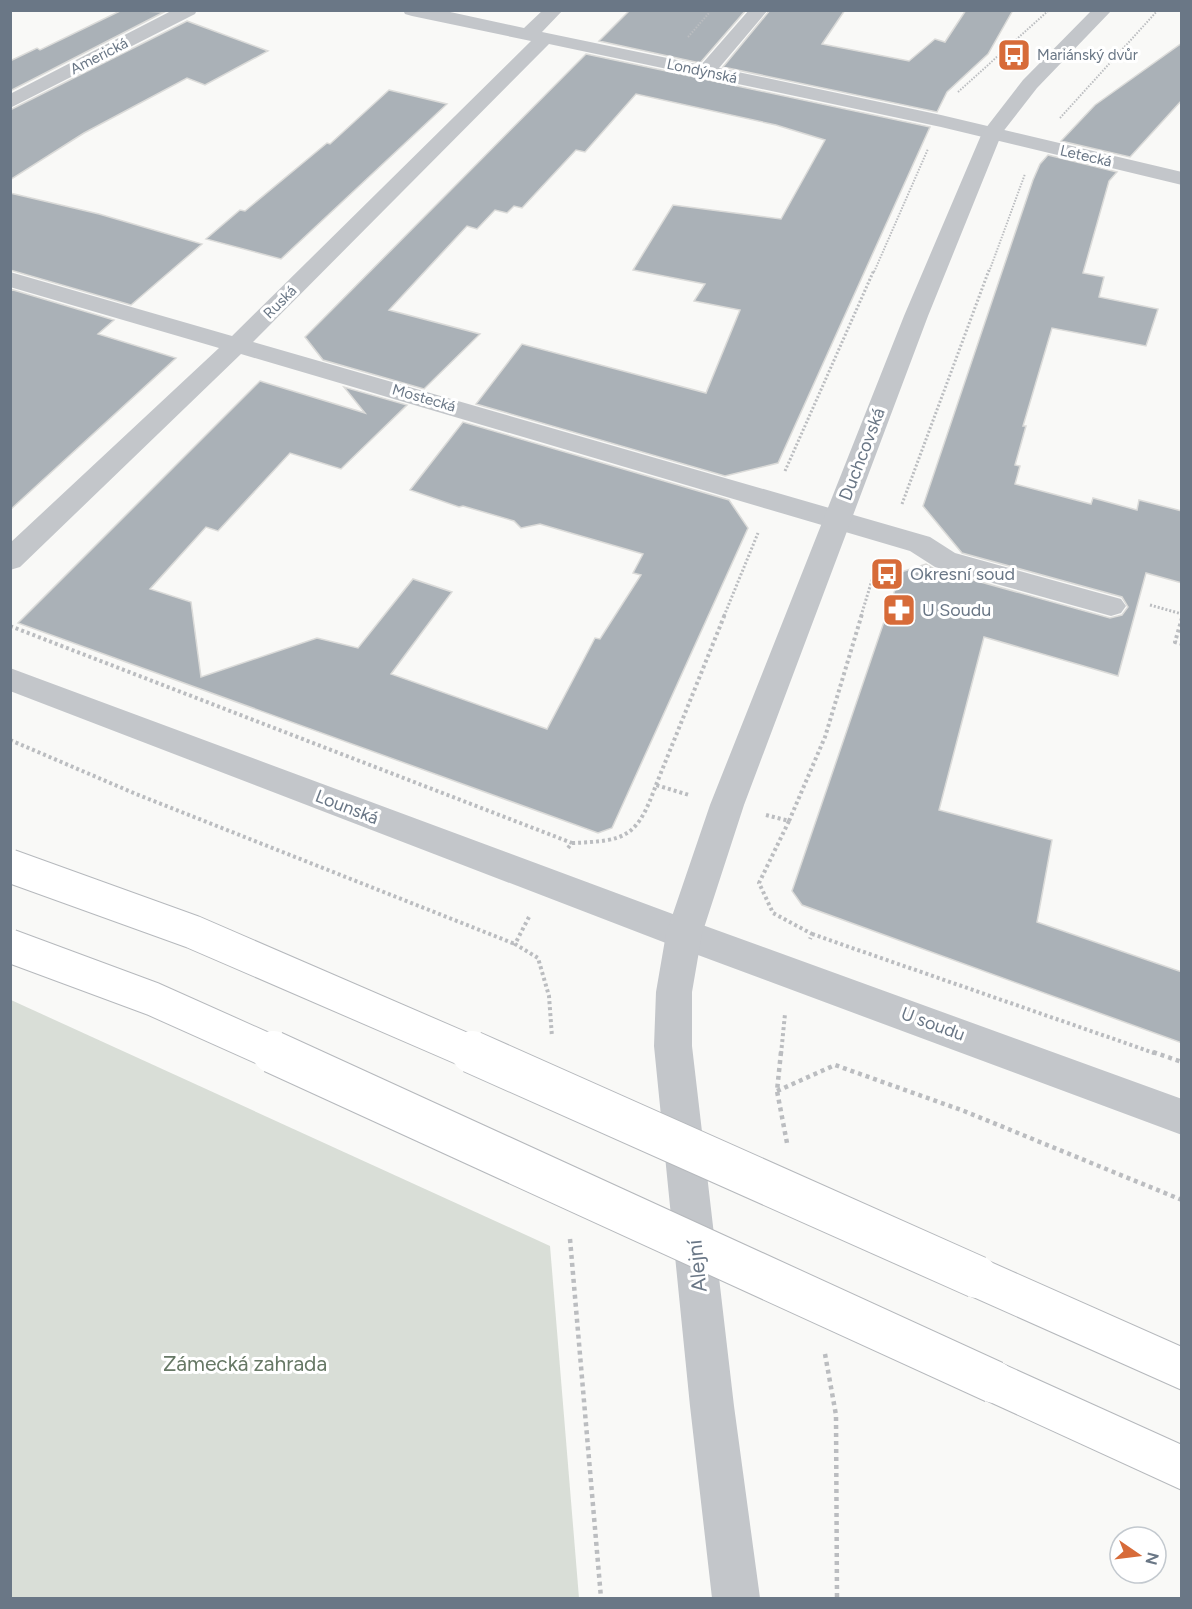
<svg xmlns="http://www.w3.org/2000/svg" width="1192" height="1609" font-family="Figtree,sans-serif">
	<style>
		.green { fill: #d9ded7 }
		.building { fill: #aab1b7; stroke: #dbdbd9; stroke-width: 1.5 }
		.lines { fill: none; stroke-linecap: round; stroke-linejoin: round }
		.trunk-casing { stroke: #b6b9bd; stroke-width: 2 }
		.path-far3 { stroke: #bbbdc0; stroke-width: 2; stroke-dasharray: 1.5 1.5; stroke-linecap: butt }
		.path-far2 { stroke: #bbbdc0; stroke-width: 3; stroke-dasharray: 2 2; stroke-linecap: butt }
		.path-far1 { stroke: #bbbdc0; stroke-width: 4; stroke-dasharray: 3 3; stroke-linecap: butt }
		.path { stroke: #bbbdc0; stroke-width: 4.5; stroke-dasharray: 4 4; stroke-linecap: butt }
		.minor { fill: #c3c6ca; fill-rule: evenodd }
		.tertiary { fill: #c3c6ca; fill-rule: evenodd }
		.trunk { fill: #fff; fill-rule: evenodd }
		.trunk-bridge-far1-casing { stroke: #b6b9bd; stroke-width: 35; stroke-linecap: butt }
		.trunk-bridge-casing { stroke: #b6b9bd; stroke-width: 44; stroke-linecap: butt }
		.trunk-bridge-far1 { stroke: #fff; stroke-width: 33 }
		.trunk-bridge { stroke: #fff; stroke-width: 42 }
		.labels { text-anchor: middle; stroke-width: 6; stroke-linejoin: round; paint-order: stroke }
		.far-poi-label { font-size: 15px; fill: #6a7786; stroke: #fff; text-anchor: start }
		.far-street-label { font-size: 15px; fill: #6a7786; stroke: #fff }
		.street-label { font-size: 18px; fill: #6a7786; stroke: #fff }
		.poi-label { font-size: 18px; fill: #6a7786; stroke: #fff; text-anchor: start }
		.near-street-label { font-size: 21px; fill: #6a7786; stroke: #fff }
		.near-park-label { font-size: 21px; fill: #667865; stroke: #fff }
	</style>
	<rect width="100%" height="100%" fill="#f9f9f7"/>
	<!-- green -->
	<path class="green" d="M11,1000l539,246 29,352h-568z"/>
	<!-- building -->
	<path class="building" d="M122,10l42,2 -154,79v-30l27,-13 3,2z
		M630,10h116l-46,53 -101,-22z
		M770,10h75l-23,34 87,17 26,-22 10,3 21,-32h47l-25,44 -41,38 -10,20 -214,-45z
		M187,21l81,30 -63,34 -18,-7 -103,55 -74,47v-70z
		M1182,43v57l-52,57 -69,-16 34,-36z
		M586,54l344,73 -152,336 -53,13 -249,-72 46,-60 184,49 34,-83 -46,-9 11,-17 -72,-14 40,-65 108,14 44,-79 -49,-15 -140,-31 -51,58 -9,-2 -54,58 -8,-2 -7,7 -12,-3 -18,19 -10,-3 -78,84 91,24 -56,55 -101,-29 -18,-23z
		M389,90l58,14 -166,155 -75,-20 34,-29 5,1 82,-68 3,1z
		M1048,155l69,17 -8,9 -26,92 21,4 -5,20 59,12 -12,37 -94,-18 -29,98h3l-11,39 5,1 -5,18 76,20 2,-6 44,12 2,-10 43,11v72l-36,-10 -28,103 -134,-39 -45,173 113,30 -15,82 145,50v71l-380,-138 -10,-14 109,-319 25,-8 8,5 176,49 12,-3 6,-8 -6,-10 -160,-44 -39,-47 110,-326 7,-16z
		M10,193l89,21 103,30 -71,61 -121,-35z
		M10,289l104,31 -16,14 78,24 -166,152z
		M260,381l105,32 -21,-26 63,18 -66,64 -51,-16 -72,78 -12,-4 -56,62 41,13 10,75 116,-39 41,10 55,-69 39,13 -61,82 156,55 48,-91 5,1 41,-64 -8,-2 10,-19 -103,-30 -19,4 -7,-7 -51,-15 -4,1 -49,-17 53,-68 266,78 19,28 -136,300 -14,5 -580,-210z"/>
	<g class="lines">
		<defs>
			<path id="trunk" d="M977,1256l205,91v43l-220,-98 -6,-15 6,-15z
				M994,1360l188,85v45l-203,-93 -7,-15 7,-15z"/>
		</defs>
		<!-- trunk casing -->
		<use href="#trunk" class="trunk-casing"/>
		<!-- path-far3 -->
		<path class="path-far3" d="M688,37l21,-24
			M958,92l91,-82
			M1060,118l98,-108
			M874,272l54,-123
			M989,272l36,-98"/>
		<!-- path-far2 -->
		<path class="path-far2" d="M785,471l89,-201
			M902,504l87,-234
			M1150,605l32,9
			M724,616l34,-83
			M861,616l15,-49"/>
		<!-- path-far1 -->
		<path class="path-far1" d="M1182,618l-7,24 7,2
			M10,626l562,217 -4,5
			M10,740l126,54 379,150
			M656,785l69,-171
			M766,815l23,6 -30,62 14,30 39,21 -2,5
			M789,821l36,-84 37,-123
			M572,843c55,-2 65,-6 84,-58l33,10
			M529,917l-14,27 23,14 11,38 3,41
			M812,934l345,120
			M781,1054l4,-40"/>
		<!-- path -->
		<path class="path" d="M781,1052l-4,39 10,52
			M1153,1052l29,10
			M777,1091l58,-26 129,46 218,89
			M570,1239l31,359
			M825,1354l11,61 1,183"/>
		<!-- minor -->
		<path class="minor" d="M173,10h24l-2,4 -185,94v-14z
			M403,10h38l83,18 19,-18h20l-21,22 159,33 48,-55h19l-49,58 222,47 241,57v13l-241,-58 -392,-83 -296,298 677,195 25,16 166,46 5,7 -5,7 -10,3 -176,-49 -25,-16 -669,-197 -221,213 -10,3v-27l209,-195 -209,-61v-15l222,64 299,-295 -119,-25 -7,-2z
			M10,668l687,255 485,176v36l-511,-190 -661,-254z"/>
		<!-- tertiary -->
		<path class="tertiary" d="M1092,10h20l-75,78 -35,45 -74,183 -184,489 -42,129 -10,58v54l42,360 26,192h-48l-22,-192 -36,-360 2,-54 10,-58 44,-129 194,-489 78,-183 41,-53z"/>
		<!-- trunk -->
		<use href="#trunk" class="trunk"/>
		<defs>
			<path id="trunk-bridge-far1" d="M10,866l183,66 282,122
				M10,946l143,53 123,55"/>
			<path id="trunk-bridge" d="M273,1052l721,330
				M472,1052l505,225"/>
		</defs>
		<!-- trunk-bridge-far1 casing -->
		<use href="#trunk-bridge-far1" class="trunk-bridge-far1-casing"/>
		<!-- trunk-bridge casing -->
		<use href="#trunk-bridge" class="trunk-bridge-casing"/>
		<!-- trunk-bridge-far1 -->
		<use href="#trunk-bridge-far1" class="trunk-bridge-far1"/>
		<!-- trunk-bridge -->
		<use href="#trunk-bridge" class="trunk-bridge"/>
	</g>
	<!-- icons -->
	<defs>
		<symbol id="bus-square" viewBox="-11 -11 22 22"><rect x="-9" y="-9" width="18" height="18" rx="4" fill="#d76b39" stroke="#fff"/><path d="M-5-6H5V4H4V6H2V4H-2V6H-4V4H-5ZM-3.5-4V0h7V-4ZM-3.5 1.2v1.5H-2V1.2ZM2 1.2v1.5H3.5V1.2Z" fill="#fff"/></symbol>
		<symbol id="pharmacy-square" viewBox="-11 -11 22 22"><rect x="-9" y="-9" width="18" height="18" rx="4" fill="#d76b39" stroke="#fff"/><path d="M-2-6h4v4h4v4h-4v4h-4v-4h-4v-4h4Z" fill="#fff"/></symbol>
	</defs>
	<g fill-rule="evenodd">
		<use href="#bus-square" x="995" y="36" width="38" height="38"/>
		<use href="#bus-square" x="868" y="555" width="38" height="38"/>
		<use href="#pharmacy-square" x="880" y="591" width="38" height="38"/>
	</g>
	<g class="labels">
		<!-- far-poi labels -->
		<g class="far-poi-label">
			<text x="1037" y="60">Mariánský dvůr</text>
		</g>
		<!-- far-street labels -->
		<g class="far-street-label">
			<text transform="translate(99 56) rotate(-27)" y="5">Americká</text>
			<text transform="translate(702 71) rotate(12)" y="5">Londýnská</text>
			<text transform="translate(1086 156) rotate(13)" y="5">Letecká</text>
			<text transform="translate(280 302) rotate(-45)" y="5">Ruská</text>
			<text transform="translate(424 398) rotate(16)" y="5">Mostecká</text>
		</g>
		<!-- street labels -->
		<g class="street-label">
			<text transform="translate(862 454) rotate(-69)" y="6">Duchcovská</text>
			<text transform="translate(347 807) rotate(21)" y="6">Lounská</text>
			<text transform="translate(933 1024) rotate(20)" y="6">U soudu</text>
		</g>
		<!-- poi labels -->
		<g class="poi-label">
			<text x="910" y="580">Okresní soud</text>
			<text x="922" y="616">U Soudu</text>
		</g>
		<!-- near-street labels -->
		<g class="near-street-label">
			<text transform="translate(697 1266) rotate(-96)" y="7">Alejní</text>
		</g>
		<!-- near-park labels -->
		<g class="near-park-label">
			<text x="245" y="1371">Zámecká zahrada</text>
		</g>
	</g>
	<!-- border -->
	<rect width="1192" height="1609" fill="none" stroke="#6a7786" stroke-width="24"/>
	<!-- north arrow -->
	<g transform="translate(1138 1555) rotate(104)"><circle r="28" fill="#ffffff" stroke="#c3c9cf" stroke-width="1.5"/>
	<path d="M0-4.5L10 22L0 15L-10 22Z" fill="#d76b39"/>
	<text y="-9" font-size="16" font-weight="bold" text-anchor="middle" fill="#6a7786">N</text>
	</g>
</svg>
